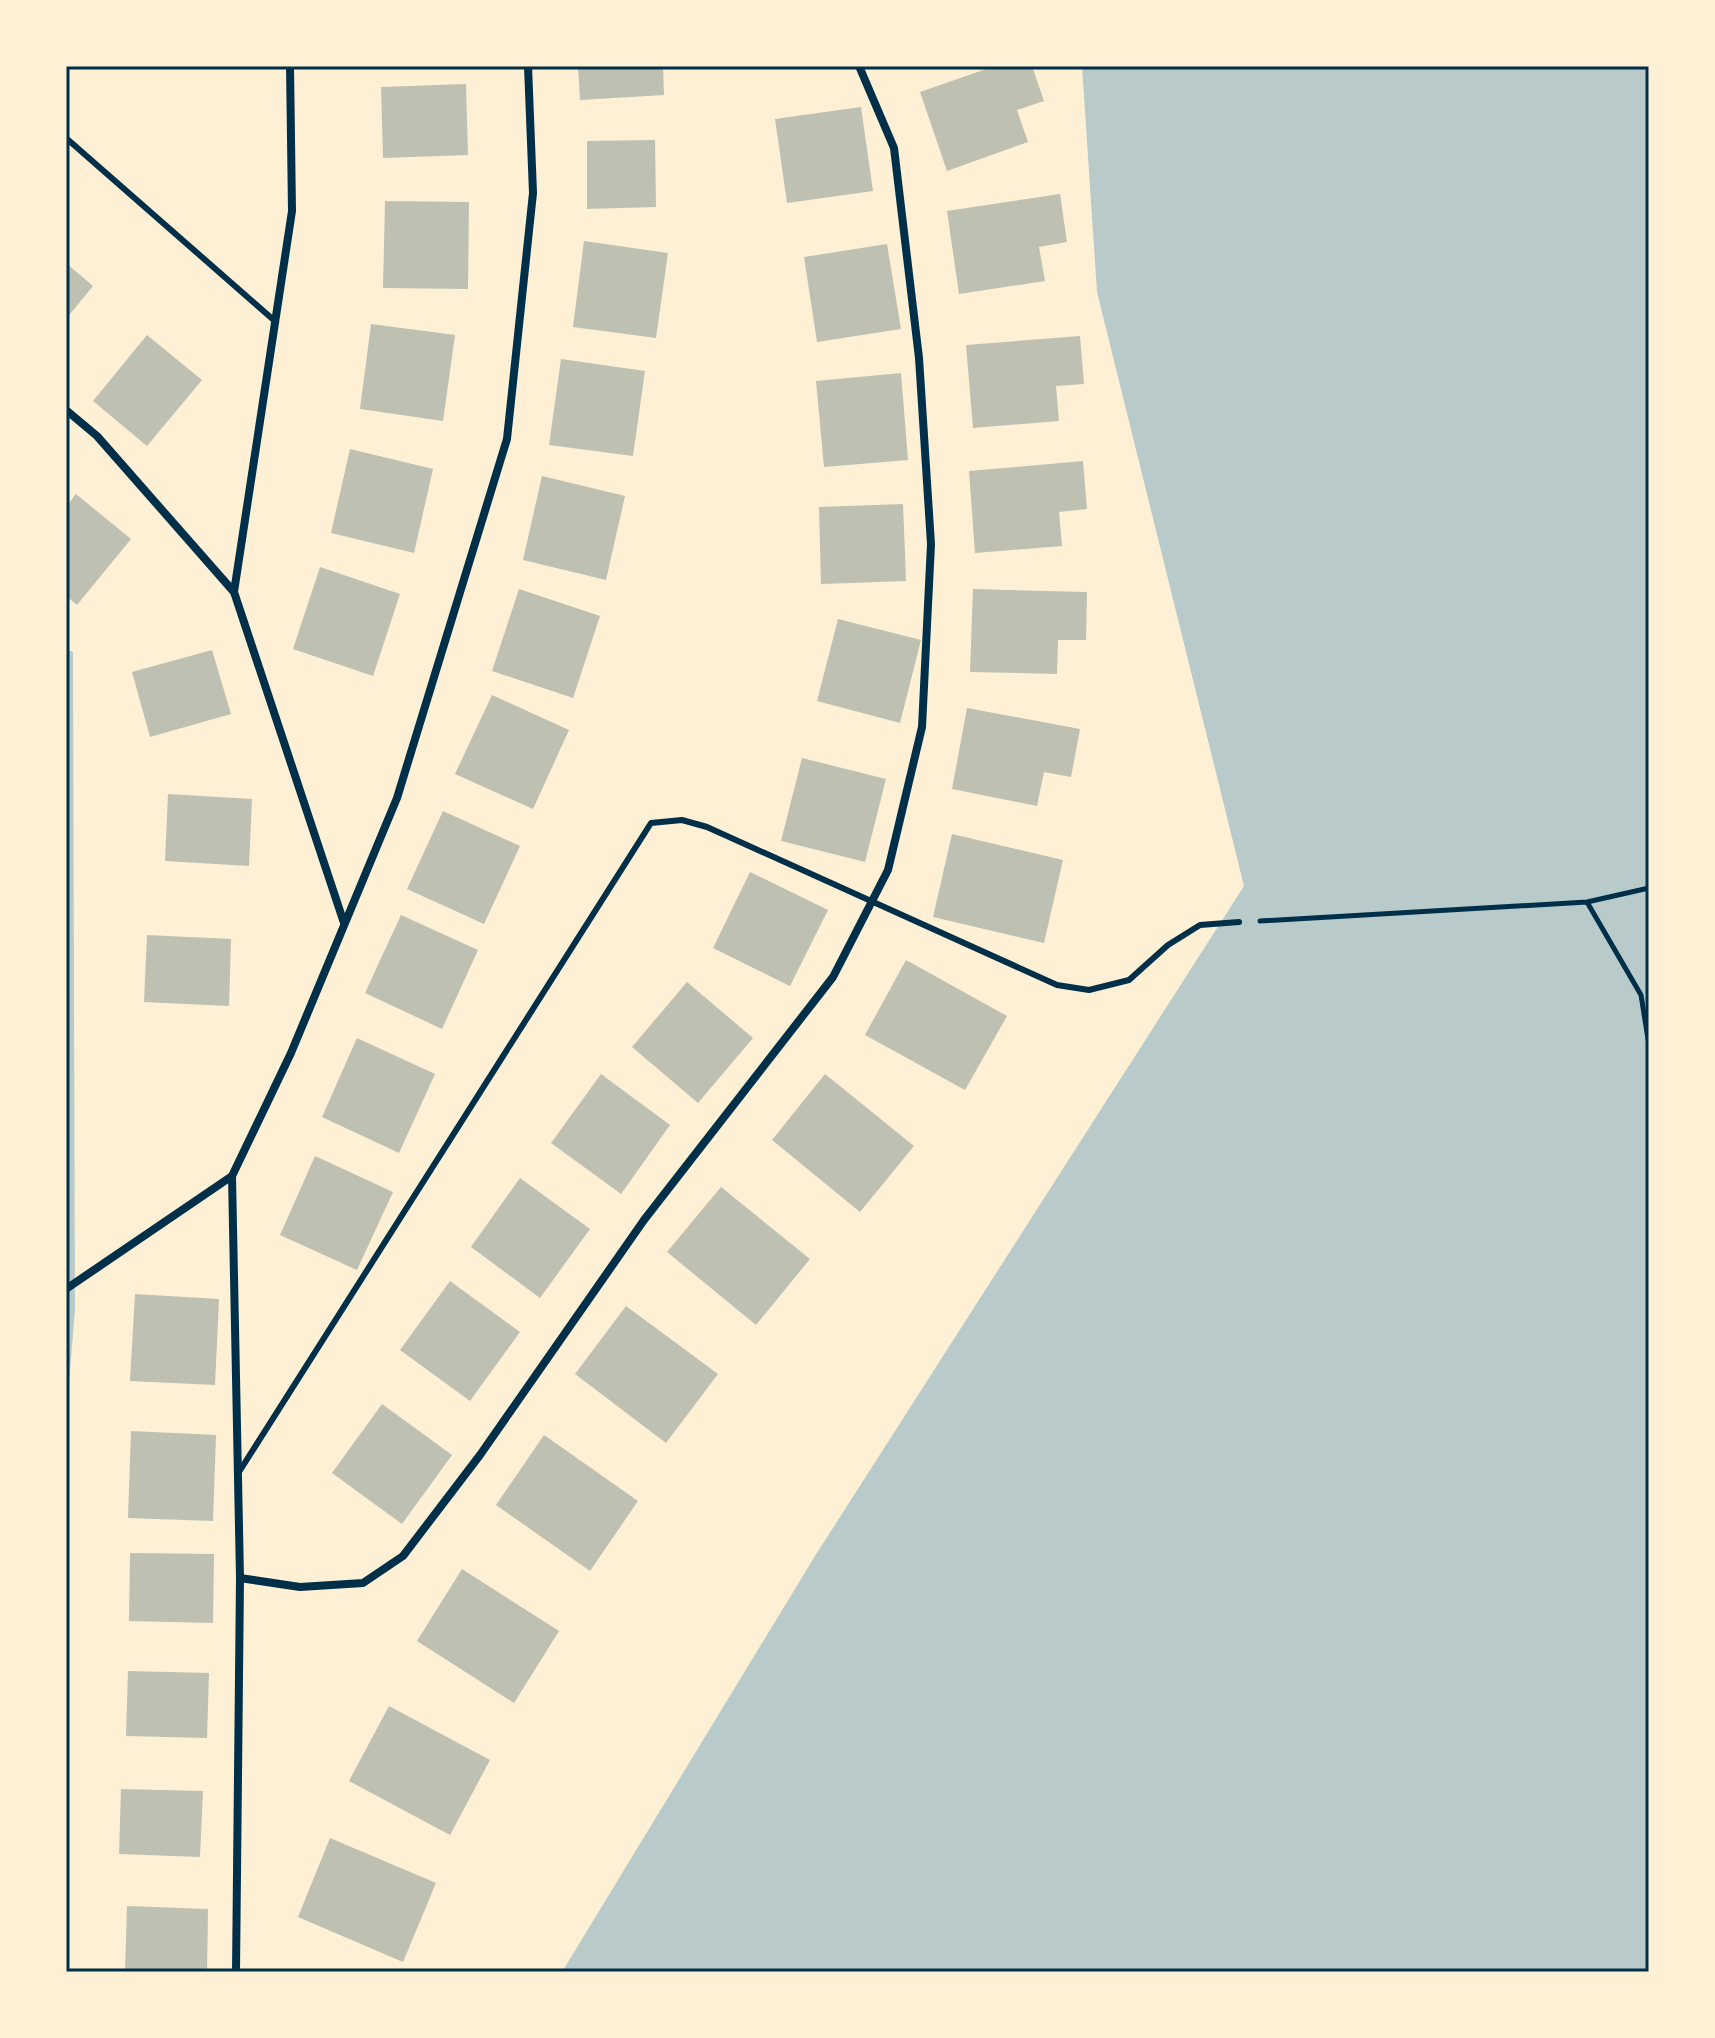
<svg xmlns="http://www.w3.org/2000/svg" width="1715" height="2038" font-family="'Space Grotesk',sans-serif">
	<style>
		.green { fill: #b9caca }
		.building { fill: #bec0b2 }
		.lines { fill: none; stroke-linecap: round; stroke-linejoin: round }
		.path { stroke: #003049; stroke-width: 5 }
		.service { stroke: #003049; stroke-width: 6 }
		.minor { stroke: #003049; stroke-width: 8 }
		.neatline { fill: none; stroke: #003049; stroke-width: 3 }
	</style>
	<rect width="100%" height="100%" fill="#fdf0d5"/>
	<!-- green -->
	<path class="green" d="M1082,66h567v1906h-1087l253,-416 429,-670 -147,-594z
		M66,649l7,3 2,658 -9,111z"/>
	<!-- building -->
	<path class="building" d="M578,66h85l1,29 -84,5z
		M995,66h37l12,35 -27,9 11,32 -81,29 -27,-79z
		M466,84l2,71 -85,3 -2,-71z
		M861,107l12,84 -86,12 -12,-84z
		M655,140l1,67 -69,2v-68z
		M1060,194l7,48 -28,5 6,34 -86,13 -12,-83z
		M385,201l84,1 -1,87 -85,-1z
		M584,241l84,12 -12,85 -83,-11z
		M887,244l14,85 -84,13 -13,-85z
		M66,263l27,23 -27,33z
		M371,324l84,11 -12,86 -83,-12z
		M147,335l55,45 -55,66 -54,-45z
		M1080,336l4,48 -28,2 3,35 -86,7 -7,-83z
		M561,359l84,12 -12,85 -84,-11z
		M901,373l7,87 -84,7 -8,-86z
		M350,449l83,20 -19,84 -83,-20z
		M1083,461l4,48 -28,3 3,34 -87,7 -6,-82z
		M542,476l83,20 -19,84 -83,-20z
		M76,494l55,45 -54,66 -11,-9v-89z
		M903,504l3,77 -85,3 -2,-77z
		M320,567l80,27 -27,82 -80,-27z
		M519,589l81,27 -27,82 -81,-27z
		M973,589l114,3 -1,48h-28l-1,34 -87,-2z
		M838,619l83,21 -21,83 -83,-22z
		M212,650l19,64 -81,23 -18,-65z
		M492,695l77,35 -36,79 -78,-35z
		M967,708l113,21 -9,48 -27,-5 -7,34 -85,-17z
		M802,758l84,21 -21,83 -84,-21z
		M168,794l84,5 -3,67 -84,-5z
		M443,811l77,35 -36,78 -77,-35z
		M952,834l111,26 -19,83 -111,-26z
		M750,872l78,38 -38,76 -77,-38z
		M401,915l77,35 -36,79 -77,-36z
		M147,935l84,4 -2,67 -85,-4z
		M906,960l101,56 -42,74 -100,-55z
		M687,982l66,56 -55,65 -66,-56z
		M357,1038l78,36 -36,79 -77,-36z
		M601,1074l69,51 -49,69 -70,-51z
		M825,1074l89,72 -54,66 -88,-72z
		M315,1156l78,36 -36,78 -77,-35z
		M520,1178l70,51 -50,69 -69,-51z
		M721,1187l89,72 -54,66 -89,-73z
		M450,1281l70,51 -50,69 -70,-51z
		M135,1294l84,5 -4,86 -85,-4z
		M626,1306l92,68 -52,69 -91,-69z
		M382,1404l70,51 -50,69 -70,-51z
		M131,1431l85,4 -3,86 -85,-3z
		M544,1435l94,66 -48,70 -94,-66z
		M130,1553l84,1 -1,69 -84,-2z
		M462,1569l97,62 -45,72 -97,-62z
		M128,1671l81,2 -2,65 -81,-2z
		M389,1706l101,54 -40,75 -101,-54z
		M121,1789l82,2 -3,66 -81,-3z
		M330,1838l106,45 -33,79 -105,-45z
		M127,1906l81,3 -1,63h-82z"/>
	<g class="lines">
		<!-- path -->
		<path class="path" d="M1587,902l54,93 8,50
			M1260,921l327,-19 62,-14"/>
		<!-- service -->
		<path class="service" d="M66,138l210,184
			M239,1472l412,-649 31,-3 25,7 350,158 32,5 40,-10 39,-35 32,-20 39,-3"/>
		<!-- minor -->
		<path class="minor" d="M66,410l31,26 137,156 110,331
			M234,592l58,-381 -2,-145
			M232,1176l8,402 -4,394
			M66,1289l166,-113 59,-123 106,-255 110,-359 26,-246 -5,-127
			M240,1578l60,9 63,-4 40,-27 77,-101 164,-235 189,-243 55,-107 34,-143 9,-183 -12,-186 -25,-210 -35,-82"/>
	</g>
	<!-- border -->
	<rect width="1715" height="2038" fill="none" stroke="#fdf0d5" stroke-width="136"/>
	<rect x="68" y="68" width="1579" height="1902" class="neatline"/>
</svg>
